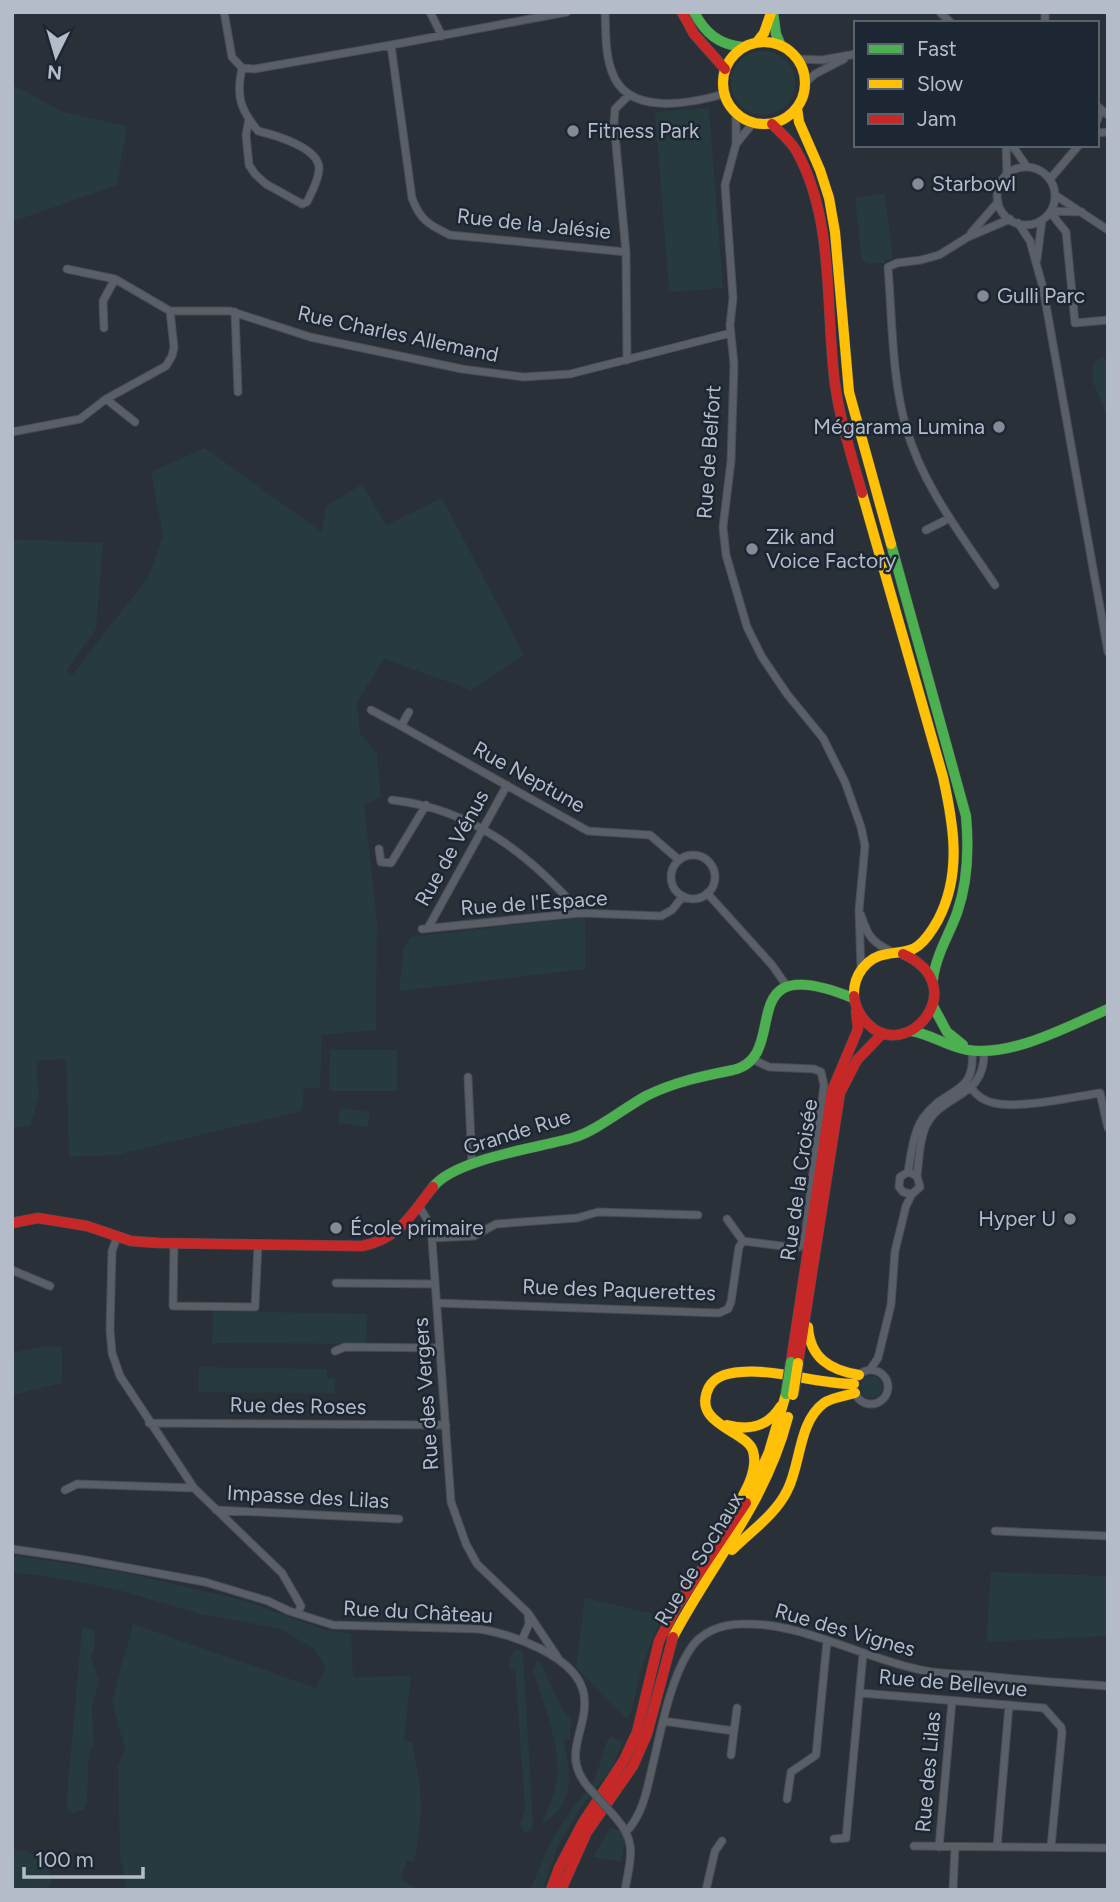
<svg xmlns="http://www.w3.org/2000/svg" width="1120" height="1902" font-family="Figtree,sans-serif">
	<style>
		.green { fill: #273a3e }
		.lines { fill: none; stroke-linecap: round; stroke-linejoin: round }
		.street-casing { stroke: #484c53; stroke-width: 9 }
		.fast-casing { stroke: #484c53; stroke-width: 11 }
		.slow-casing { stroke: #484c53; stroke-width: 11 }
		.jam-casing { stroke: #484c53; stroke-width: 11 }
		.street { stroke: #5a5e66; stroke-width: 7 }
		.fast { stroke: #4caf50; stroke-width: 10 }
		.slow { stroke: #ffc107; stroke-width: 10 }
		.jam { stroke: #c62828; stroke-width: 10 }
		.street-bridge-casing { stroke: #484c53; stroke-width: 9; stroke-linecap: butt }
		.fast-bridge-casing { stroke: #484c55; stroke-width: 12; stroke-linecap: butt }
		.slow-bridge-casing { stroke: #484c55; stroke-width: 12; stroke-linecap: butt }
		.street-bridge { stroke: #5a5e66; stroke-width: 7 }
		.fast-bridge { stroke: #4caf50; stroke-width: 10 }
		.slow-bridge { stroke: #ffc107; stroke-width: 10 }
		.poi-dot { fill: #848b96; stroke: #1d2633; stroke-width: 2.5 }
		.labels { text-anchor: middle; stroke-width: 5; stroke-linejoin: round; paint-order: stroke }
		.poi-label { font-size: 21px; fill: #b4bcc9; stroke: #1d2633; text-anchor: start }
		.street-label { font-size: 21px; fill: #b4bcc9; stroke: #1d2633 }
	</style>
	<rect width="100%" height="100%" fill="#2a3038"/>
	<!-- green -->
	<path class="green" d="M731 83a32 32 0 1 1 64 0a32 32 0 1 1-64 0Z
		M12,84l50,28 65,14 -10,59 -105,37z
		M709,108l14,180 -54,4 -14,-180z
		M885,193l8,66 -8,1v3l-18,1 -5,-4 -7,-62z
		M1101,358l7,1v60l-16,-40 2,-16z
		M205,448l117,84 4,-25 36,-23 24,41 56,-27 82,157 -53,35 -87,-31 -27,43 3,31 17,21 4,43 -17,7 13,118 -1,108 -54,5 -2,53h-16l-2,23 -187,44 -46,2 -3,-98 -30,2 3,36 -9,29 -18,2v-589l91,4 -7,86 -29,41 5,5 77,-99 14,-40 -12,-64z
		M585,917l1,52 -187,22 5,-44 7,-10z
		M330,1050h67v41h-68z
		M340,1108l30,4 -2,15 -30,-4z
		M213,1311l154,3 -1,30 -154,-1z
		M62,1346v37l-50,12v-42l27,-6z
		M199,1367l128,2v9h8l-1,15 -136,-1z
		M860 1387a11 11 0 1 1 22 0a11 11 0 1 1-22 0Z
		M12,1555l115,18 119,28 79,29 26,4 2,43 58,-1 -7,64 8,3c11,49 12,69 2,119l-7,-2 -6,20 20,10h-294l-7,-34 -2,-90 7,-16 -13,-49 21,-77 183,64 10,-21 -12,-18 -33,-20 -81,-15 -85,-25 -76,-14 -27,-2z
		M991,1572l117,4v60l-122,6z
		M585,1598l77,18 -21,53 -9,42 -5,8 -51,-52z
		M86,1627l8,3 1,14 -4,14 8,22 -7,27 2,38 -5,7 -2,51 -3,6 -11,4 -7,-7 16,-178z
		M517,1649l6,3 10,169 -1,9 -8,3 -4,-9 5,-14 -10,-141h-6c-1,-8 1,-16 8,-20z
		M537,1661l4,2 18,40 12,17 -1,20h-6c4,22 11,52 -6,71 -4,5 -12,9 -17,14 5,-12 11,-24 14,-36 10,-34 -12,-86 -22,-119z
		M611,1736l12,6 -11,25 -34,45 -20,34 -16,44h-12l19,-45 24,-38 21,-25 12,-39z
		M610,1828l11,2 4,12 -4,20 -28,-5z
		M12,1849l14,2 21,10 5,21 -6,8h-25l-9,-3z"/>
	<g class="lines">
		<defs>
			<path id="street" d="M224,12l8,45 10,11 12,1 137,-24
				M430,12l12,24
				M567,12l-176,33 21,153c8,22 17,27 38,37l176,17
				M605,12c1,20 0,42 7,60 15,44 77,32 112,22
				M940,12l11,11
				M1045,12v11
				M798,59l24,1 34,-6
				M242,68c-6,29 -2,41 16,63 17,4 63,17 61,39 -1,11 -7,22 -12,32l-5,2 -36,-20 -11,-10 -6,-9 -3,-30 3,-16
				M805,83l10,-9 29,-15
				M1097,106l11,9
				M736,114v30
				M1097,121l4,-12
				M753,123l-17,21 -11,41 8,113 -3,27 4,39 -3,97 -8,66 3,28 21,72 15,30 25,37 36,44 22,44 16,45 4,19 -6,64 2,59
				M1097,133l11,-1
				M1006,145l1,30
				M1012,145l15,22
				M997 196a29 29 0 1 1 58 0a29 29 0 1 1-58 0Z
				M1050,179l29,-34
				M1055,195l53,35
				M1051,211l31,1
				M1050,212l16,20 9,91 33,-3
				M1018,223l12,18 13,47 65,364
				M971,233l27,-31
				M1037,259l5,-39
				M67,269l48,10
				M235,312l3,80
				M104,328l-1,-27 12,-22 55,32h60l80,26 152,32 62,8 46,-3 161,-41
				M627,360l-1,-108 -12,-129 1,-14 14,-14
				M106,399l29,23
				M12,432l68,-13 26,-20 60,-33 6,-10 2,-9 -4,-36
				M926,530l24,-12
				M995,585c-33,-49 -73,-100 -89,-158 -14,-48 -14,-110 -18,-160l9,-4 24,-3 18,-5 29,-18 42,-18
				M371,710l30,16 8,-14
				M401,726l187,105 62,4 29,25
				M392,800c80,9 137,54 189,113
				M379,849l2,13 10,1 35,-58
				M671 877a22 22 0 1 1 44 0a22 22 0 1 1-44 0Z
				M707,893l65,72 14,20
				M861,915c7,22 11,27 31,37
				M428,928l79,-143
				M422,929l159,-16 80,3 11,-6 11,-14
				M468,1077l4,87
				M971,1088c6,8 13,13 23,15 26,6 79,-6 106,-10l8,35
				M908,1172c3,-17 5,-39 15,-54 22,-32 53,-21 49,-67
				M917,1176c2,-15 2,-34 8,-48 16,-37 61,-27 59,-78
				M419,1206l12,20 20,276 15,42 11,20 51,49 30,45
				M727,1219l16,22
				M117,1237l-5,14 -2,79 2,23 8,23 74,112 88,85 19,33 -3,7
				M432,1238l42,-2 22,-12 81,-6 21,-6 100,3
				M743,1241l54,7 7,-4 20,-159 -3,-13 -7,-3 -45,-2 -15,-7
				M174,1243l-1,63 82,1 3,-62
				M12,1270l38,16
				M336,1283l99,1
				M437,1303l282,10 9,-4 3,-7 8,-55 4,-6
				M335,1351l10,-4 95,1
				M870,1370l8,-12 13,-53 4,-54 11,-45 6,-12 8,-7 -3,-11 -9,-4 -8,5 -1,10 4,5 9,2
				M854 1387a17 17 0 1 1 34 0a17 17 0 1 1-34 0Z
				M149,1423l297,2
				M65,1490l12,-6 117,4
				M216,1510l183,9
				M995,1531l113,5
				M12,1549l68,10 125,23 63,19 21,10 44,14 145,4c32,4 100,27 106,66 5,36 -25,58 5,93
				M522,1640l7,-16 -1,-10
				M860,1693l184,15 17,19 1,5 -11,115
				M663,1721l71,10 3,-23
				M731,1755l3,-24
				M787,1799l4,-27 25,-17 11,-114
				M616,1818c22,25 14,42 9,72
				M627,1831c16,-18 20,-41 25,-63 9,-37 17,-85 37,-117 11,-19 32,-27 54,-27 57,-2 118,33 174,45 19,5 39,5 58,6 44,5 89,8 133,11
				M834,1839l12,-1 17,-184
				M914,1846l194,2
				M939,1847l13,-146
				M997,1847l12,-142
				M706,1890l9,-39 7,-10
				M953,1890l2,-43"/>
			<path id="fast" d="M694,12c11,21 25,33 49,35
				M773,12l3,22 5,12
				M891,544l75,272c3,33 2,66 -9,97 -8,22 -21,42 -24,66
				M933,1006l14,26 16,13
				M911,1031c20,3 37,16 57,19 44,7 101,-24 140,-41
				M433,1187c22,-28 104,-39 139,-49 23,-6 52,-30 74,-42 28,-14 57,-20 87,-26 61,-14 -6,-123 120,-72"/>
			<path id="slow" d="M723 83a41 41 0 1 1 82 0a41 41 0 1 1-82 0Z
				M757,42l7,-9 7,-20
				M797,108l2,14 21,48 9,28 6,34 14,160 42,152
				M854,996c-1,-20 12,-39 33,-42 11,-2 22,-1 31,-8 9,-7 15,-17 20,-26 24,-46 16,-94 5,-143l-81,-284
				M808,1327c2,31 22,43 51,48
				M727,1425c23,6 41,2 54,-19
				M746,1503l23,-51 17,-58
				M734,1512c9,-17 25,-40 19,-61 -6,-21 -63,-26 -44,-64 7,-12 20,-14 32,-15 38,-3 75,12 113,12
				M732,1550c19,-19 43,-35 55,-59 14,-26 11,-69 37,-88 9,-6 21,-7 31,-10
				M673,1637c40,-76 93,-134 115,-220"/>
			<path id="jam" d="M682,12l12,22 31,35
				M772,124c9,9 19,17 25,28 38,69 28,156 38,232 5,37 17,73 27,109
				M854,996c1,11 6,20 14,28 39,40 106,-38 35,-70
				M12,1223l26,-5 49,8 44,15 28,2 203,3c37,-7 49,-31 71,-59
				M791,1362l41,-271 26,-62 -2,-18
				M798,1363l42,-270 17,-33 26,-27
				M551,1890l8,-22 23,-44 42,-64 13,-28 22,-91 18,-35 69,-103
				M561,1890l26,-58 46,-66 14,-32 26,-97"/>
		</defs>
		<!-- street casing -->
		<use href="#street" class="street-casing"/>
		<!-- fast casing -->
		<use href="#fast" class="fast-casing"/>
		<!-- slow casing -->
		<use href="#slow" class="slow-casing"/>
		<!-- jam casing -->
		<use href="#jam" class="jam-casing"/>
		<!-- street -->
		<use href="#street" class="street"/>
		<!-- fast -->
		<use href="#fast" class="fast"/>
		<!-- slow -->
		<use href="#slow" class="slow"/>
		<!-- jam -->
		<use href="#jam" class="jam"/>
		<defs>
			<path id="street-bridge" d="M589,1788l27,30"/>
			<path id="fast-bridge" d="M786,1394l5,-32"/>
			<path id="slow-bridge" d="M793,1395l5,-32"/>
		</defs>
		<!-- street-bridge casing -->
		<use href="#street-bridge" class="street-bridge-casing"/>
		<!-- fast-bridge casing -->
		<use href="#fast-bridge" class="fast-bridge-casing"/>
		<!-- slow-bridge casing -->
		<use href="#slow-bridge" class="slow-bridge-casing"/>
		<!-- street-bridge -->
		<use href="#street-bridge" class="street-bridge"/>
		<!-- fast-bridge -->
		<use href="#fast-bridge" class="fast-bridge"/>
		<!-- slow-bridge -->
		<use href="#slow-bridge" class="slow-bridge"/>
	</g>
	<!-- markers -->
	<g class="poi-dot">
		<circle cx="573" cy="131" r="7"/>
		<circle cx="918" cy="184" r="7"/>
		<circle cx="983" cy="296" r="7"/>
		<circle cx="999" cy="427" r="7"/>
		<circle cx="752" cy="549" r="7"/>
		<circle cx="1070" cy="1219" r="7"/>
		<circle cx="336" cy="1228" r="7"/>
	</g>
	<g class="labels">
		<!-- poi labels -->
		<g class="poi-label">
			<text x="587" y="138">Fitness Park</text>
			<text x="932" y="191">Starbowl</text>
			<text x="997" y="303">Gulli Parc</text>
			<text x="985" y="434" text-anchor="end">Mégarama Lumina</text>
			<text x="766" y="544">Zik and<tspan x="766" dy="24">Voice Factory</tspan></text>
			<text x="1056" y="1226" text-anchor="end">Hyper U</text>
			<text x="350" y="1235">École primaire</text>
		</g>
		<!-- street labels -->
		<g class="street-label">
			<text transform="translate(534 224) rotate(6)" y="7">Rue de la Jalésie</text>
			<text transform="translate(398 334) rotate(12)" y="7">Rue Charles Allemand</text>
			<text transform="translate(709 452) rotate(-86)" y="7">Rue de Belfort</text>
			<text transform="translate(529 777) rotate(29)" y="7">Rue Neptune</text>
			<text transform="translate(452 848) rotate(-61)" y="7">Rue de Vénus</text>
			<text transform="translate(534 903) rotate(-4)" y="7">Rue de l'Espace</text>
			<text transform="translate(517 1132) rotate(-17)" y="7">Grande Rue</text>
			<text transform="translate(799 1180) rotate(-82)" y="7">Rue de la Croisée</text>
			<text transform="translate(619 1290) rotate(2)" y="7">Rue des Paquerettes</text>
			<text transform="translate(426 1394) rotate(-94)" y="7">Rue des Vergers</text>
			<text transform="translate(298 1406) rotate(1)" y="7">Rue des Roses</text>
			<text transform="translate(308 1497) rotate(3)" y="7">Impasse des Lilas</text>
			<text transform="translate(699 1559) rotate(-59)" y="7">Rue de Sochaux</text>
			<text transform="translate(418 1612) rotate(3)" y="7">Rue du Château</text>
			<text transform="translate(845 1630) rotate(16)" y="7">Rue des Vignes</text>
			<text transform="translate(953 1683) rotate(5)" y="7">Rue de Bellevue</text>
			<text transform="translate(928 1772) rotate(-85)" y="7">Rue des Lilas</text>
		</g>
	</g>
	<!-- border -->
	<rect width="1120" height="1902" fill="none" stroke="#b4bcc9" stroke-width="28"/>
	<!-- legend -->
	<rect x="854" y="21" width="245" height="126" fill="#1d2633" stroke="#59626f" stroke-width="2"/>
	<rect x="868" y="44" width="35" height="10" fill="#4caf50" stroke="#59626f" stroke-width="2"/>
	<text x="917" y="56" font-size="21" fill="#b4bcc9">Fast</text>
	<rect x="868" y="79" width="35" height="10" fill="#ffc107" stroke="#59626f" stroke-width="2"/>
	<text x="917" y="91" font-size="21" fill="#b4bcc9">Slow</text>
	<rect x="868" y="114" width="35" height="10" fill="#c62828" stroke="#59626f" stroke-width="2"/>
	<text x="917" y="126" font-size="21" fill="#b4bcc9">Jam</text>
	<!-- north arrow -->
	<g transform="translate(56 56) rotate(185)" stroke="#1d2633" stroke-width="5" paint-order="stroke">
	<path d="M0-5L12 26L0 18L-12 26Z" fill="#b4bcc9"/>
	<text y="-10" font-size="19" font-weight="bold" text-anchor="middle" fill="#b4bcc9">N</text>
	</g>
	<!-- scale -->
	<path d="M24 1867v10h119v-10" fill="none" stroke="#b4bcc9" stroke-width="3.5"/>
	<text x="35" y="1867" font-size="21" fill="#b4bcc9" stroke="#1d2633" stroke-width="5" paint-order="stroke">100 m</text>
</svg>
